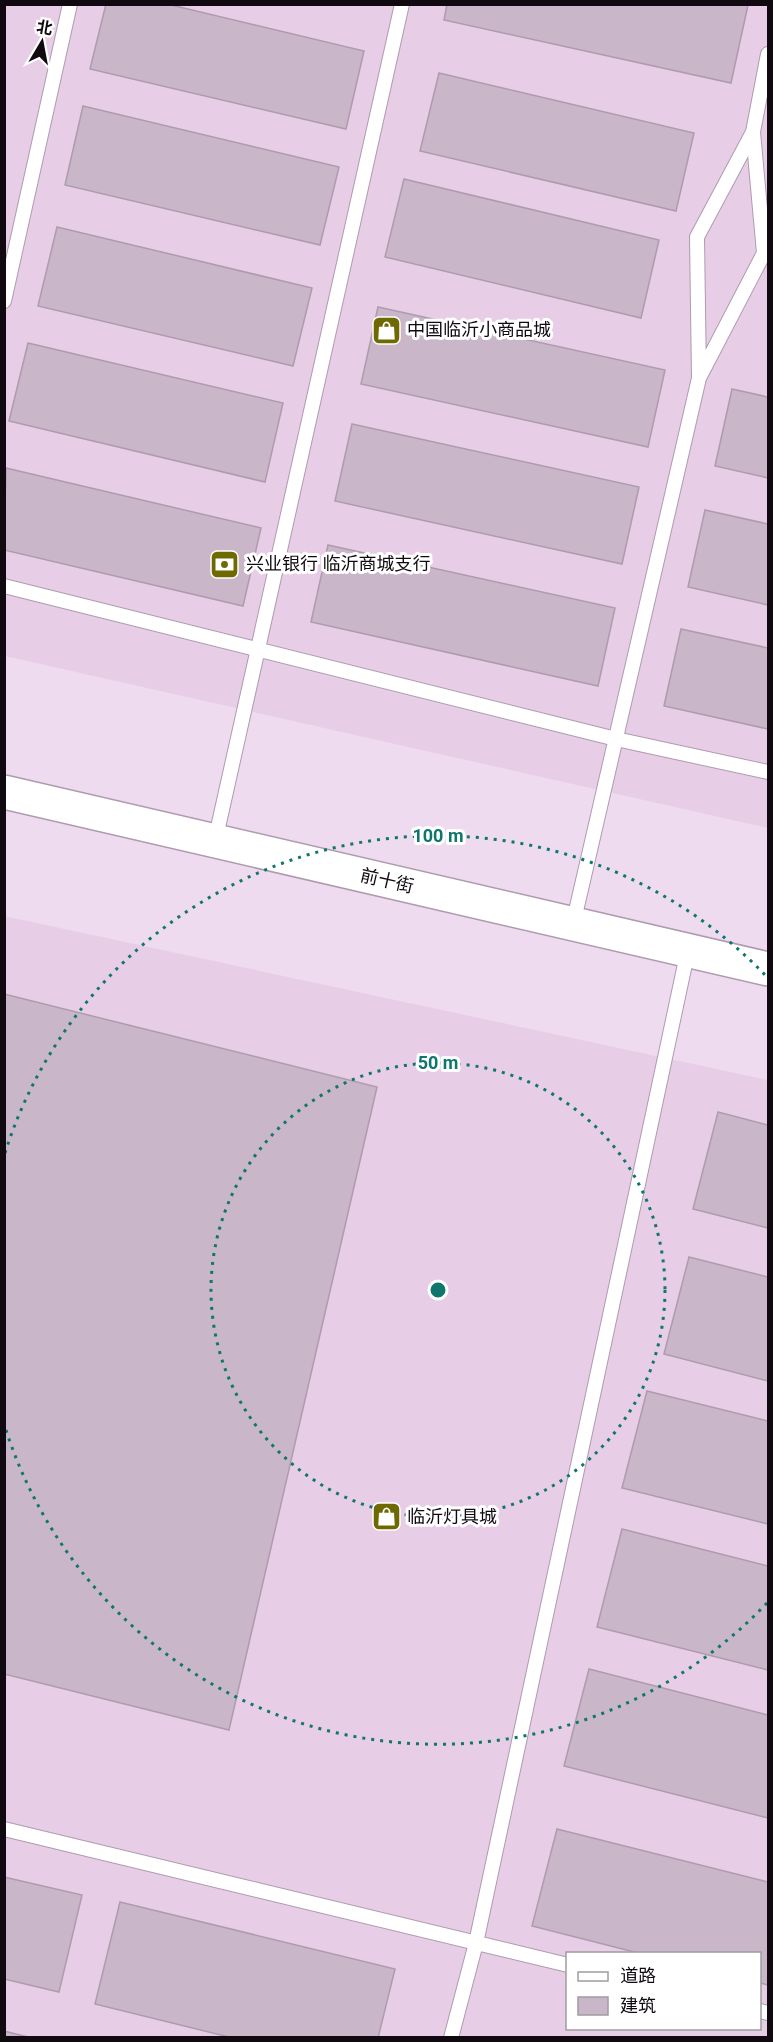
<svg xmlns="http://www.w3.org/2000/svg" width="773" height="2042" font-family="Roboto,'Noto Sans SC',sans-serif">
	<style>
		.built { fill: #e7cde6; fill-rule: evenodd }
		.building { fill: #c9b6c9; stroke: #ae9bae; stroke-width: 1.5 }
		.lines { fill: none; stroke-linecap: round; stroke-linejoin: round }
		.lane-casing { stroke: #ae9bae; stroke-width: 16 }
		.secondary-casing { stroke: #ae9bae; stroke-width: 36 }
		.lane { stroke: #fff; stroke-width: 14 }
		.secondary { stroke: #fff; stroke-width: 33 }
		.ring { fill: none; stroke: #0f766e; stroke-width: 3; stroke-dasharray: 3 6 }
		.labels { text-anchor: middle; stroke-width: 6; stroke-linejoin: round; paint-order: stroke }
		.poi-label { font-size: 18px; fill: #100910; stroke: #fff; text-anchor: start }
		.street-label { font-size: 18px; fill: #100910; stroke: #fff }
		.centre { fill: #0f766e; stroke: #fff; stroke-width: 3 }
		.ring-label { font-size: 18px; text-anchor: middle; font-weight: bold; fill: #0f766e; stroke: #fff; stroke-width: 6; stroke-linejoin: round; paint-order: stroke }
	</style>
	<rect width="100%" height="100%" fill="#efdbef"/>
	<!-- built -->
	<path class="built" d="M5,5h763v823l-763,-172z
		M4,916l764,164v957h-763zM568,1954h192v74h-192z"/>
	<!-- building -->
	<path class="building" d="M106,4h61l197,47 -18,78 -256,-60z
		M447,4h297l4,1 -17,78 -287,-63z
		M439,73l255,60 -18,78 -256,-60z
		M83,106l256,61 -19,78 -255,-60z
		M404,179l255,61 -18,78 -256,-61z
		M57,227l255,61 -19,78 -255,-60z
		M378,307l287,63 -17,77 -287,-63z
		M28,343l255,60 -18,79 -256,-61z
		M732,389l36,8v81l-53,-12z
		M352,424l287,63 -17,77 -287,-63z
		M6,468l255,60 -18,78 -239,-56z
		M705,510l63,14v81l-80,-18z
		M328,545l287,63 -17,78 -287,-64z
		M681,629l87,19v81l-104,-23z
		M4,994l373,93 -148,643 -225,-56z
		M718,1112l50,13v103l-75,-19z
		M689,1257l79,20v104l-104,-27z
		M647,1391l121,30v103l-146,-36z
		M622,1529l146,37v104l-171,-43z
		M589,1669l179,46v103l-204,-52z
		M557,1829l211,53v103l-8,-2v-29h-118l-110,-28z
		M4,1877l78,18 -23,97 -55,-13z
		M120,1902l275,67 -17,69h-145l-138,-34z
		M4,2031l28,7h-28z"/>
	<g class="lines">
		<defs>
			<path id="lane" d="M753,132l-56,105 2,141 65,-125 -11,-121 15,-78
				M4,301l66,-297
				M4,586l612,153 152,33
				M215,841l187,-837
				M573,924l126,-546
				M4,1829l564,136
				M760,2011l8,2
				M451,2038l25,-95 212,-993"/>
			<path id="secondary" d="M4,792l764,177"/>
		</defs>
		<!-- lane casing -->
		<use href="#lane" class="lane-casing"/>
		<!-- secondary casing -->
		<use href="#secondary" class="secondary-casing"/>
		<!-- lane -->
		<use href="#lane" class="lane"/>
		<!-- secondary -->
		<use href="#secondary" class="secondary"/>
	</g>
	<!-- distance rings -->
	<g class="ring">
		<circle cx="438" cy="1290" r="227"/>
		<path d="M767 1603A454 454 0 0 1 5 1427M5 1153A454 454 0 0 1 767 977"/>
	</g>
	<!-- icons -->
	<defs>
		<symbol id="shop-square" viewBox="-11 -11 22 22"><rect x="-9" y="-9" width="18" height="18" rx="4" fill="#6f6902" stroke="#fff"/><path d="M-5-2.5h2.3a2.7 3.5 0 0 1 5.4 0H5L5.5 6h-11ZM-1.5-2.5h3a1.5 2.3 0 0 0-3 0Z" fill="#fff"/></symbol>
		<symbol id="bank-square" viewBox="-11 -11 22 22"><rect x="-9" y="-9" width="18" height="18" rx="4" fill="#6f6902" stroke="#fff"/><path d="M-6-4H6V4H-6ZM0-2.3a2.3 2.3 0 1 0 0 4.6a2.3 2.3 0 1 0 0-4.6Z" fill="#fff"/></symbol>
	</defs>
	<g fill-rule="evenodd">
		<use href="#shop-square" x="370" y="314" width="33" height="33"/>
		<use href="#bank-square" x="208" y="548" width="33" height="33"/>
		<use href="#shop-square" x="370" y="1500" width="33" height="33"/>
	</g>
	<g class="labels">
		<!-- poi labels -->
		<g class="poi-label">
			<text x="407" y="336">中国临沂小商品城</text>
			<text x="246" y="570">兴业银行 临沂商城支行</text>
			<text x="407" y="1523">临沂灯具城</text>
		</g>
		<!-- street labels -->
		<g class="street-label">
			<text transform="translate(387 881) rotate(13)" y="6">前十街</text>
		</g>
	</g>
	<circle cx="438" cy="1290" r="9" class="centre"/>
	<g class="ring-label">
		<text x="438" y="842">100 m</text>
		<text x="438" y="1069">50 m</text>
	</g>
	<!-- border -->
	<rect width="773" height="2042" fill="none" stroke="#100910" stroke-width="12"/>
	<!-- legend -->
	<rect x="566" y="1952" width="195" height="78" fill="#ffffff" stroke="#9f9d9f" stroke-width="1.5"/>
	<rect x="578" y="1972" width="30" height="9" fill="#ffffff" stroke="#9f9d9f" stroke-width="1.5"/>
	<text x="620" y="1982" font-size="18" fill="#100910">道路</text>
	<rect x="578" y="1997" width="30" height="18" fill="#c9b6c9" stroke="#9f9d9f" stroke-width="1.5"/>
	<text x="620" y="2012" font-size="18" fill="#100910">建筑</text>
	<!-- north arrow -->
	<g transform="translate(42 42) rotate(10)" stroke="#ffffff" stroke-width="4.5" paint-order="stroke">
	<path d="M0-4.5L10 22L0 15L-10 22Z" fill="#100910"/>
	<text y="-9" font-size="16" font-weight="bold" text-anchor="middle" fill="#100910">北</text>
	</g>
</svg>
